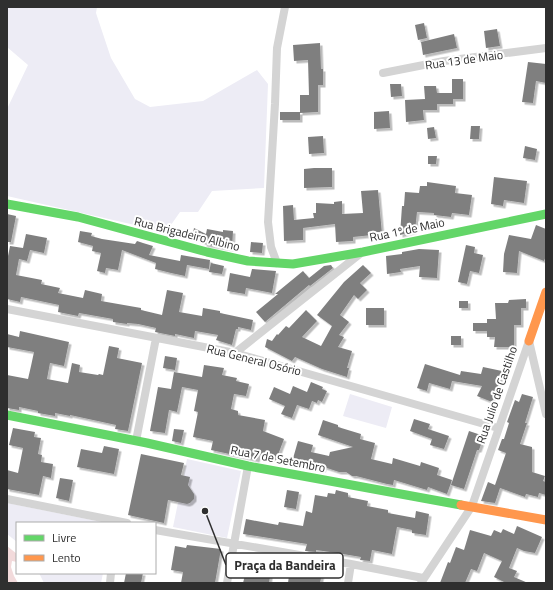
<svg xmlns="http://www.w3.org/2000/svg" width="553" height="590" font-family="'Titillium Web',sans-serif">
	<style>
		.green { fill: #edecf5 }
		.water { fill: #f2dadb }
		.pier { fill: #fff }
		.building { fill: #7f7f7f; filter: url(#shadow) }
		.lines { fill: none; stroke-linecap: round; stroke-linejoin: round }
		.street { stroke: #d4d4d4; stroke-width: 8 }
		.fast { stroke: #63d668; stroke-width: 9 }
		.slow { stroke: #ff974d; stroke-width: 9 }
		.labels { text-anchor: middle; stroke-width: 4; stroke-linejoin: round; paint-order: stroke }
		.street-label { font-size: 12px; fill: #2f2f2f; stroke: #fff }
		.leader { fill: none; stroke: #2f2f2f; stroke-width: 1.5 }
		.callout-dot { fill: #2f2f2f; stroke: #fff; stroke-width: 1.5 }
		.callout { fill: #fff; stroke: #2f2f2f; stroke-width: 1.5 }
		.callout-label { font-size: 13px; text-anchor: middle; font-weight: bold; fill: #2f2f2f }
	</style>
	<defs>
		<filter id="shadow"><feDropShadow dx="2.5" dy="2.5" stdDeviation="0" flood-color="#0004"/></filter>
	</defs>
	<rect width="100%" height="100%" fill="#fff"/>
	<!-- green -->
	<path class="green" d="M7,7h90l-1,6 15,45 24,41 15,8 53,-6 54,-31 11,14 -4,104 -52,3 -14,21h-18l-14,20 -159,-36v-87l21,-44 -21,-18z
		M350,394l42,13 -6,21 -43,-12z
		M187,459l54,12 -14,67 -54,-11z
		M7,503l95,19 2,1h-87v19l-10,-8z
		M39,573h64l-2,10h-57z"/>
	<!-- water -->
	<path class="water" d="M7,546l10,8v19l15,10h-25z"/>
	<!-- pier -->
	<path class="pier" d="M12,561l5,1v11h13l4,10h-16l-4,-7 -3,-9z"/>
	<!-- building -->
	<path class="building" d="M424,23l3,15 -9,2 -3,-15z
		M497,29l3,17 -14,2 -2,-17z
		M454,34l3,14 -34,7 -2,-13z
		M320,43l1,26h2v16h-5v27l-18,1v-18h9l-1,-35 -14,1 -1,-16z
		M528,62l18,2v19l-10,-2 -3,22 -11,-1z
		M452,79h11v20h-10v5h-16v6h-14l1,10 -18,2 -1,-22 20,-1 -1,-13h12l1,7h15z
		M390,84h11l1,12 -11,1z
		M389,111l1,17 -16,1v-17z
		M280,112h20v8h-20z
		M471,126h9l-1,13h-9z
		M434,127l2,11 -8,1 -1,-11z
		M323,136l1,17 -15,1 -1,-17z
		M525,146l12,3 -2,11 -12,-2z
		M428,156h9l-1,8h-8z
		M314,168h18v19l-28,1v-19z
		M494,177l33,4 -3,22 -20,-3 -1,6 -12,-2z
		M427,182l29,4 -1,7 17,2 -3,20 -17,-2 -1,4 -17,-2v-2l-17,-1 -2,19 -15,4 2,-29h2l1,-14 14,1 1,-7h7z
		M378,190l4,44 -29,3v4l-17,1 -1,-18 -32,4v12l-19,1 -1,-35 10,-1 1,15 20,-2 -1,-5h3v-10l18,1v-2l8,-1v13l21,-1 -2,-22z
		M7,214l9,2 -5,26h-4z
		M536,225l10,4v27l-2,5 -25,-10 -2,22 -14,-1 1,-18 5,-19 22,4z
		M194,228l12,6 1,-5 16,3v-2l10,1 -1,18 -23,-4 -5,-1 1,-3 -13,-3z
		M80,231l12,2 -1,3 11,3 33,5 2,-3 6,2 10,3 -4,9 31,6 1,-6 29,5 -1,9 -22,-4 -2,11 -14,-3 -16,-4 1,-6 -34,-13 -4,20 -12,-2 -1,5 -8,-2 4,-18 -9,-2 1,-5 -15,-4z
		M26,234l21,4 -3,15 -14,-3 -3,11 -8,-2 -3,16 26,5 -1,4 19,4 -2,5 25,5 2,-8 17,4 -1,7 40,7v2l21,5 5,-25 16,3 -4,19 23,4 1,-8 17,3v2l33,7 -2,10 -13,-3v2h-2l-4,16 -16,-5 2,-5 -23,-4 -1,7 -19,-4v2l-20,-4 1,-4 -18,-4 -11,-1v1l-14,-2v-3l-34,-6 -1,3 -20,-4 1,-7 -38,-8 -1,5 -13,-3v-38l3,-15 13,2z
		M251,242l12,1 -1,10 -12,-1z
		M466,245l9,2 -1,6 9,2 -4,18 -9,-2 -3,13 -9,-2z
		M419,249l20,1 -2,28 -18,-1 1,-11 -20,3 1,3 -14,2 -1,-18 16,-2v-2z
		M211,263l13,3 -2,8 -13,-2z
		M331,265l2,3 -23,18 -1,-1 -44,37 -9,-10 22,-18h-3l28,-23 6,7 15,-12z
		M363,265l8,8 -11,10 7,7 -9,9 -4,-4 -14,20 9,7 -10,13 5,2 -6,10 14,4 -5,17h2l-2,9 -25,-8 -27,-12 -3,4 -27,-14 2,-8 5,2 5,-7 1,1 8,-9 3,2 17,-18 11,11 -15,16 19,9 11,-20 -15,-11 27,-33z
		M252,269l24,2 -4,22 -26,-5 -1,6 -18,-3 3,-18 20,4z
		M526,299v9h-5v17h-7v22h-20l1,-10h-8v-6h-14v-8h14v-4h9l-1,-16h13l1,-3z
		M459,301h9v7h-9z
		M366,308h18v17h-18z
		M20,331l49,11 -5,24 -14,-3 -3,16 21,4 4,-20 8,2 -1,7 19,3 1,-1 4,1 6,-29 10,2 -2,10 25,5 -14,68 -13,-2 1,-4 -46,-10v1l-15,-3v3l-17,-3v-2l-19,-4v3l-12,-2v-33l21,4 3,-13 3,-14 -27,-5v-13l12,3z
		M451,336h10v9h-10z
		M165,356l12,2 -2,12 -12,-2z
		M425,364l35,11 1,-4 20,3 2,-7 19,4 -5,20 -5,11 -15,-6 5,-10 -30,-5 -2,8 -21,-6 -2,8 -10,-3z
		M204,365l20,3 -2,7 15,3 -1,3 13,3 -3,12 -12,-2 -3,15 7,2v4l27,5 -2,11 21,8 -8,21 -17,-6 -2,6 -46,-10 2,-9 -20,-4 5,-25 -4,-1 4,-21 -16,-3 -5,25 -8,-2 -4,23 -15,-2 8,-44 13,2 3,-17 28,5z
		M311,382l12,5 -1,2 5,2 -5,11 -4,-2 -1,3 -5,-2 -3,8 -12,-4 -5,13 -11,-4 4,-8 -16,-7 5,-12 16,7 3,-8 14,6z
		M522,394l11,3 -8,26h2l-7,21 12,3v25l13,4 -2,5 3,1v13l-7,-2 -1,4 -12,-3 -1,3 -25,-9 -5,15 -14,-2 7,-19 7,3 11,-32 -8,-3 4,-11h2l5,-16 -2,-1 8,-22 4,2z
		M414,419l16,5 -2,5 21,7 -5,13 -14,-4 2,-6 -22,-8z
		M323,420l15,5v2l23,7 -1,5 15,4 -4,16 21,5 1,-6 27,8 1,-4 18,6 -2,7 15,5 -5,14 -19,-7 -1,3 -33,-10 -1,5 -6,-1 -31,-8h-4l-6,-4h-7l-15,-5 -1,3 -31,-8 6,-21 15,4 -2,7 18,4 1,-4 23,-5 -35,-12z
		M13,428l22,4 -1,5 7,1 -3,16 4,1 -1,7 12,2 -2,14 -8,-2 -4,19 -32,-6v-19l11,3 5,-25 -14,-3z
		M174,429l10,1 -3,13 -9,-2z
		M469,431l15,5 -5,14h-2l-13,39 -13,-4z
		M104,446l15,3 -5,25 -37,-7 4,-18 21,4z
		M141,454l43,9 -3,12 9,2 -2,8 6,9v5l-4,4 -3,1 -19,-4 -4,23 -36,-8z
		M60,478l13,2 -4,21 -13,-3z
		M287,490l12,2 -3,17 -12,-2z
		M336,490l12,3v4l20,4 -1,5 21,4v3l27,5 1,-7 13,3 -3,21 -14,-2v-3l-15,-3 -5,27 -20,-4 -2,11 -10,-1 1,-3 -24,-4 -21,-3v2l-11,-1 2,-7 -64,-10 3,-15 32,6 1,-3 24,4 3,-15 6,2 3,-18 12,2 1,-4 7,1z
		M517,526l25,11 -7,16 -11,-2 -7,-3 -8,20 8,3 -3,6 14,6h-22l-12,-6 8,-16 -18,-8 -7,18 -6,-2 -6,14h-25l8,-21 2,1 6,-16 8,3 6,-20 21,6 3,-6 7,3 2,-4 11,5z
		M187,545l34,4 -6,34h-34l2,-11 -12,-2 4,-24 11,2z
		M241,559l31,5 -3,19h-26l2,-8 -7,-1z
		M312,567l11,2 -3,14h-32l2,-15 21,4z
		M126,573h17l-2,10h-17z"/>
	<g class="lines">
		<!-- street -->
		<path class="street" d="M383,73l61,-12 102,-13
			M277,263l-6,-16 -3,-25 7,-118 2,-56 8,-41
			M7,309l228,44 263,75
			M529,341l17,73
			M235,353l126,-100
			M136,441l20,-103
			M7,499l120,24
			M155,530l196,34 72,14
			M110,583l1,-10
			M227,583l21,-117
			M348,583l3,-19
			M421,583l51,-77 57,-165"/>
		<!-- fast -->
		<path class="fast" d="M7,204l71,13 129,35 41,9 45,3 70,-12 183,-38
			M7,415l140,28 101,23 213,39"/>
		<!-- slow -->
		<path class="slow" d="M529,341l17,-49
			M461,505l85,15"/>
	</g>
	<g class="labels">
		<!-- street labels -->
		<g class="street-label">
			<text transform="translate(464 60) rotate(-8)" y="4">Rua 13 de Maio</text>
			<text transform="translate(407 230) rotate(-12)" y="4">Rua 1º de Maio</text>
			<text transform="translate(187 234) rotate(14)" y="4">Rua Brigadeiro Albino</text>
			<text transform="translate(254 360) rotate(14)" y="4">Rua General Osório</text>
			<text transform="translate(497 395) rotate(-71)" y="4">Rua Julio de Castilho</text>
			<text transform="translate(278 459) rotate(11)" y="4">Rua 7 de Setembro</text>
		</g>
	</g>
	<!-- callouts -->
	<path class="leader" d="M205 511L226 565"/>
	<circle class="callout-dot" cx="205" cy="511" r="4"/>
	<rect class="callout" x="226" y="553" width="117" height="25" rx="4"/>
	<g class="callout-label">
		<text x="285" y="570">Praça da Bandeira</text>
	</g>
	<!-- border -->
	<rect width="553" height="590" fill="none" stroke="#2f2f2f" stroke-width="16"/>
	<!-- legend -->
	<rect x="16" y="522" width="140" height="52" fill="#ffffff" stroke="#acacac"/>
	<rect x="24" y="535" width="20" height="6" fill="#63d668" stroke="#acacac"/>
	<text x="52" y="542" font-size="12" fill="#2f2f2f">Livre</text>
	<rect x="24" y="555" width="20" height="6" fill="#ff974d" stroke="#acacac"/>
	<text x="52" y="562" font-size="12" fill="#2f2f2f">Lento</text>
</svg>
